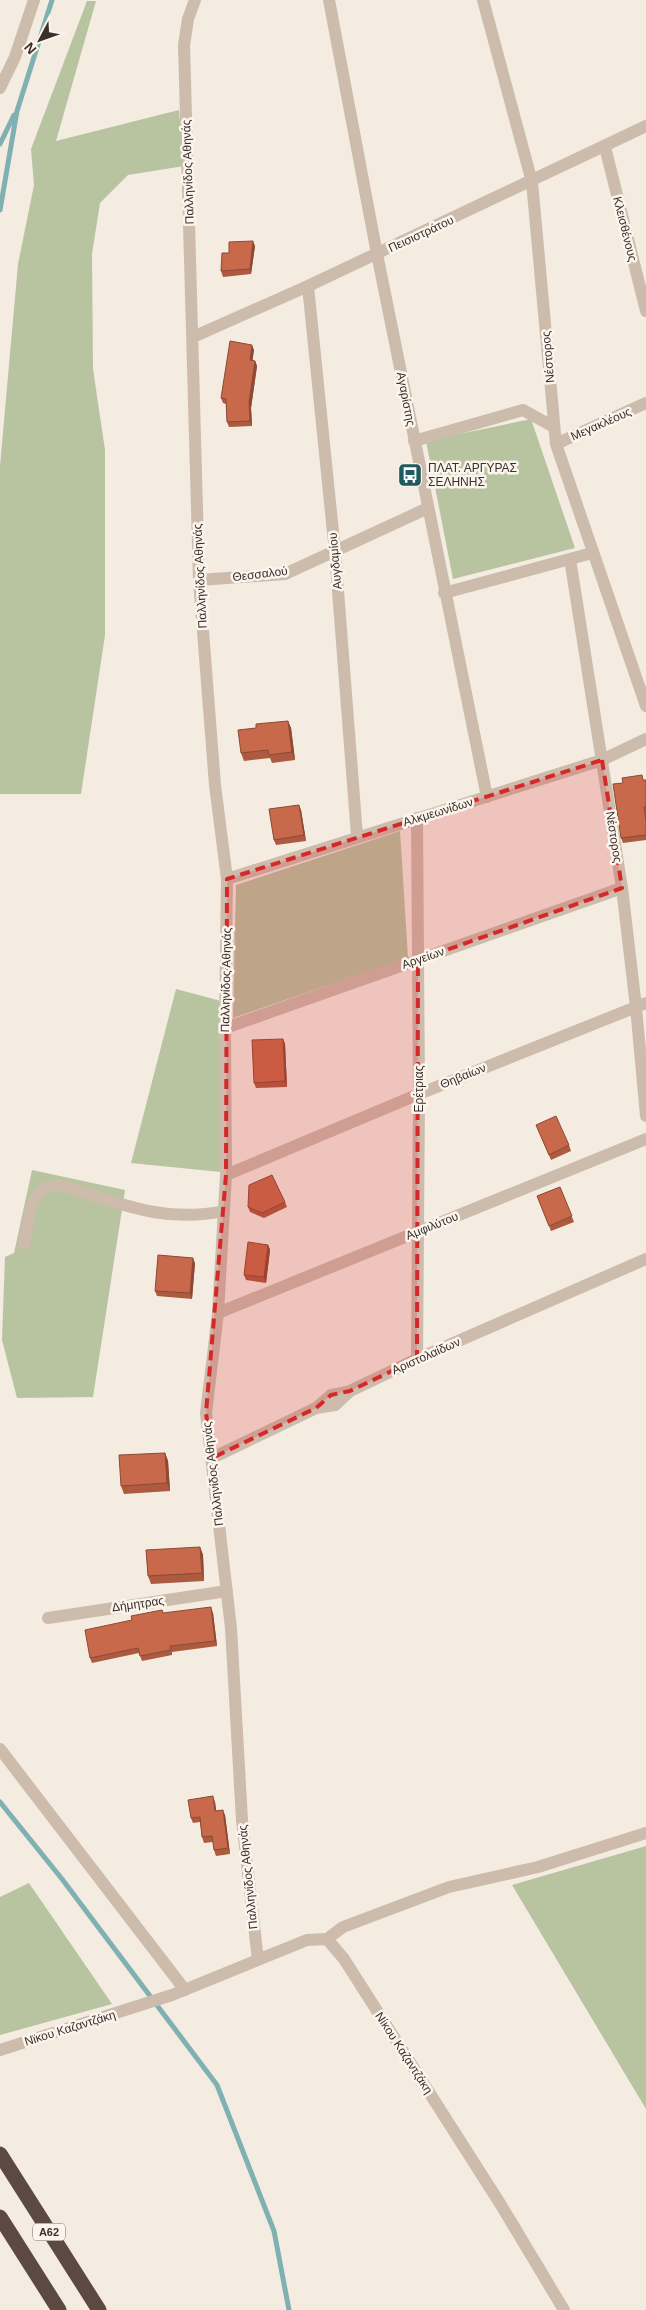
<svg xmlns="http://www.w3.org/2000/svg" width="646" height="2310" font-family="Helvetica,sans-serif">
	<style>
		.green { fill: #b8c4a0 }
		.lines { fill: none; stroke-linecap: round; stroke-linejoin: round }
		.stream { stroke: #7fb0b2; stroke-width: 5 }
		.minor { stroke: #cdbbac; stroke-width: 12 }
		.highway { stroke: #5c4a42; stroke-width: 15 }
		.wall { fill: #ac5a40 }
		.shaded-wall { fill: #8c4a34 }
		.building { fill: #c8694b; stroke: #8c4a34 }
		.marked { fill: #d62828; fill-opacity: 0.2; stroke: #d62828; stroke-width: 4; stroke-dasharray: 10 6; stroke-linejoin: round }
		.labels { text-anchor: middle; stroke-width: 5; stroke-linejoin: round; paint-order: stroke }
		.shield { fill: #fbf5ee; stroke: #756b66; stroke-width: 1 }
		.shield-label { font-size: 11px; font-weight: bold; fill: #3b302b }
		.street-label { font-size: 12px; fill: #3b302b; stroke: #fbf5ee }
		.poi-label { font-size: 12px; fill: #3b302b; stroke: #fbf5ee; text-anchor: start }
	</style>
	<rect width="100%" height="100%" fill="#f4ebe1"/>
	<!-- green -->
	<path class="green" d="M87,1h9l-40,140 123,-31 5,56 -56,9 -28,28 -8,51 1,115 12,81v185l-24,159h-81v-328l18,-202 16,-79 -3,-36z
		M531,419l44,129 -122,31 -27,-138z
		M400,831l8,127 -175,60 3,-133z
		M176,989l45,12v171l-90,-9z
		M32,1170l93,20 -32,207 -76,1 -15,-58 3,-83 9,-4z
		M646,1846v263l-134,-224z
		M29,1883l83,121 -112,31v-138z"/>
	<g class="lines">
		<!-- stream -->
		<path class="stream" d="M0,144l14,-29
			M0,210l17,-99 35,-111
			M0,1802l62,77 155,206 57,146 15,79"/>
		<!-- minor -->
		<path class="minor" d="M195,0l-7,19 -4,26 15,535 16,205 12,94 -2,149 1,147 -8,138 -12,100 25,215 11,192 16,140
			M329,0l48,254 110,543
			M483,0l49,182 24,262 90,262
			M0,88l15,-31 19,-57
			M605,147l41,164
			M308,286l27,266 22,284
			M193,337l115,-51 338,-160
			M414,441l109,-31 31,17
			M556,444l90,-41
			M570,559l52,329 14,119 10,109
			M199,580l86,-6 143,-66
			M444,593l148,-40
			M227,879l375,-119 44,-21
			M225,1028l397,-140
			M226,1175l193,-81 227,-91
			M24,1244c6,-26 3,-57 36,-59 58,17 102,39 164,26
			M218,1313l428,-174
			M417,1359l2,-265 -2,-276
			M316,1408l15,-13 19,-4
			M212,1458l104,-50 19,-3 15,-14 67,-32 229,-100
			M48,1618l179,-27
			M0,1749l185,241
			M327,1939l16,-12 106,-40 89,-20 108,-34
			M0,2050l172,-55 135,-55 20,-1 17,20 157,246 63,105"/>
		<!-- highway -->
		<path class="highway" d="M0,2154l99,156
			M0,2217l59,93"/>
	</g>
	<!-- wall -->
	<path class="wall" d="M255,246l-4,28 -28,3 -2,-6 8,-18z
		M254,350l-2,10 3,1 2,5 -6,42 1,18 -23,1 -2,-5 -1,-18 -3,-1 -2,-5z
		M288,721l3,7 4,32 -23,3 -2,-5 -26,3 -3,-8 15,-25z
		M644,780h2v60l-23,3 -2,-5z
		M301,810l5,31 -30,4 -2,-5z
		M283,1039l2,5 2,43 -31,1 -2,-5z
		M536,1125l33,20 2,6 -20,9z
		M560,1187l14,35 -23,9 -14,-35z
		M285,1202l2,5 -23,11 -14,-6 -2,-5z
		M268,1245l2,5 -4,33 -20,-3 -2,-5z
		M195,1263l-3,36 -35,-3 -2,-5z
		M165,1453l3,8 2,30 -46,3 -3,-8z
		M200,1547l3,8 1,26 -53,3 -3,-8z
		M162,1610l1,3h50l4,33 -45,6v3l-30,6 -3,-8 -47,10 -2,-5 42,-38z
		M215,1802l1,9 9,4 5,39 -14,2 -2,-6 -1,-8 -9,1 -2,-6 -2,-15 -7,1 -2,-5z"/>
	<!-- shaded-wall -->
	<path class="shaded-wall" d="M253,241l2,5 -4,28 -1,-5z
		M252,345l2,5 -2,15 -2,-5z
		M255,361l2,5 -6,42 1,18 -2,-5 -1,-19z
		M288,721l3,7 4,32 -3,-8z
		M299,805l2,5 5,31 -2,-6z
		M283,1039l2,5 2,43 -2,-6z
		M268,1245l2,5 -4,33 -2,-6z
		M193,1258l2,5 -3,36 -2,-6z
		M165,1453l3,8 2,30 -3,-8z
		M200,1547l3,8 1,26 -2,-8z
		M211,1607l2,6 4,33 -2,-5z
		M213,1796l2,6 2,14 -2,-5z
		M223,1810l2,5 5,39 -2,-6z"/>
	<!-- building -->
	<path class="building" d="M253,241l-3,28 -29,2 1,-18h7v-11z
		M230,341l22,4 -2,15 5,1 -6,41 1,19 -23,1 -1,-23 -5,-1z
		M288,721l4,31 -23,3 -1,-5 -27,3 -3,-23 18,-2v-4z
		M642,775l1,5h3v27h-2l2,14v14l-25,3 -8,-54 10,-1 -1,-5z
		M299,805l5,30 -30,5 -5,-31z
		M283,1039l2,42 -31,2 -2,-43z
		M556,1116l13,29 -20,10 -13,-30z
		M272,1175l13,27 -23,11 -14,-6 1,-22z
		M560,1187l12,29 -23,10 -12,-30z
		M248,1242l20,3 -4,32 -20,-2z
		M158,1255l35,3 -3,35 -35,-2z
		M165,1453l2,30 -46,3 -2,-31z
		M200,1547l2,26 -54,3 -2,-26z
		M211,1607l4,34 -45,5 1,4 -31,6 -2,-8 -48,10 -5,-28 47,-10 -1,-4 31,-6 1,3z
		M213,1796l2,15 8,-1 5,38 -14,2 -2,-14 -10,1 -2,-20 -9,1 -3,-18z"/>
	<!-- marked area -->
	<path class="marked" d="M602,760l20,128 -204,72 -1,399 -67,32 -19,4 -15,13 -104,50 -6,-45 20,-238 1,-296z"/>
	<!-- icons -->
	<defs>
		<symbol id="bus-square" viewBox="-11 -11 22 22"><rect x="-9" y="-9" width="18" height="18" rx="4" fill="#1f5a5e" stroke="#fbf5ee"/><path d="M-5-6H5V4H4V6H2V4H-2V6H-4V4H-5ZM-3.5-4V0h7V-4ZM-3.5 1.2v1.5H-2V1.2ZM2 1.2v1.5H3.5V1.2Z" fill="#fff"/></symbol>
	</defs>
	<g fill-rule="evenodd">
		<use href="#bus-square" x="396" y="461" width="28" height="28"/>
	</g>
	<g class="labels">
		<!-- shield labels -->
		<rect class="shield" x="33" y="2223.5" width="32" height="17" rx="4"/>
		<g class="shield-label">
			<text x="49" y="2236">Α62</text>
		</g>
		<!-- street labels -->
		<g class="street-label">
			<text transform="translate(188 172) rotate(-92)" y="4">Παλληνίδος Αθηνάς</text>
			<text transform="translate(625 229) rotate(76)" y="4">Κλεισθένους</text>
			<text transform="translate(421 234) rotate(-25)" y="4">Πεισιστράτου</text>
			<text transform="translate(548 357) rotate(-95)" y="4">Νέστορος</text>
			<text transform="translate(406 399) rotate(79)" y="4">Αγαρίστης</text>
			<text transform="translate(601 424) rotate(-24)" y="4">Μεγακλέους</text>
			<text transform="translate(335 561) rotate(-95)" y="4">Αυγδαμίου</text>
			<text transform="translate(260 574) rotate(-7)" y="4">Θεσσαλού</text>
			<text transform="translate(200 576) rotate(-93)" y="4">Παλληνίδος Αθηνάς</text>
			<text transform="translate(438 812) rotate(-17)" y="4">Αλκμεωνίδων</text>
			<text transform="translate(614 837) rotate(81)" y="4">Νέστορος</text>
			<text transform="translate(423 958) rotate(-19)" y="4">Αργείων</text>
			<text transform="translate(226 980) rotate(-89)" y="4">Παλληνίδος Αθηνάς</text>
			<text transform="translate(463 1076) rotate(-22)" y="4">Θηβαίων</text>
			<text transform="translate(419 1089) rotate(-90)" y="4">Ερέτριας</text>
			<text transform="translate(432 1226) rotate(-22)" y="4">Αμφιλύτου</text>
			<text transform="translate(426 1356) rotate(-24)" y="4">Αριστολαίδων</text>
			<text transform="translate(213 1474) rotate(-97)" y="4">Παλληνίδος Αθηνάς</text>
			<text transform="translate(138 1604) rotate(-8)" y="4">Δήμητρας</text>
			<text transform="translate(248 1877) rotate(-96)" y="4">Παλληνίδος Αθηνάς</text>
			<text transform="translate(70 2028) rotate(-17)" y="4">Νϊκου Καζαντζάκη</text>
			<text transform="translate(404 2053) rotate(57)" y="4">Νίκου Καζαντζάκη</text>
		</g>
		<!-- poi labels -->
		<g class="poi-label">
			<text x="428" y="472">ΠΛΑΤ. ΑΡΓΥΡΑΣ<tspan x="428" dy="14">ΣΕΛΗΝΗΣ</tspan></text>
		</g>
	</g>
	<!-- north arrow -->
	<g transform="translate(40 40) rotate(229)" stroke="#fbf5ee" stroke-width="4" paint-order="stroke">
	<path d="M0-4L9 19L0 12L-9 19Z" fill="#3b302b"/>
	<text y="-8" font-size="14" font-weight="bold" text-anchor="middle" fill="#3b302b">N</text>
	</g>
</svg>
